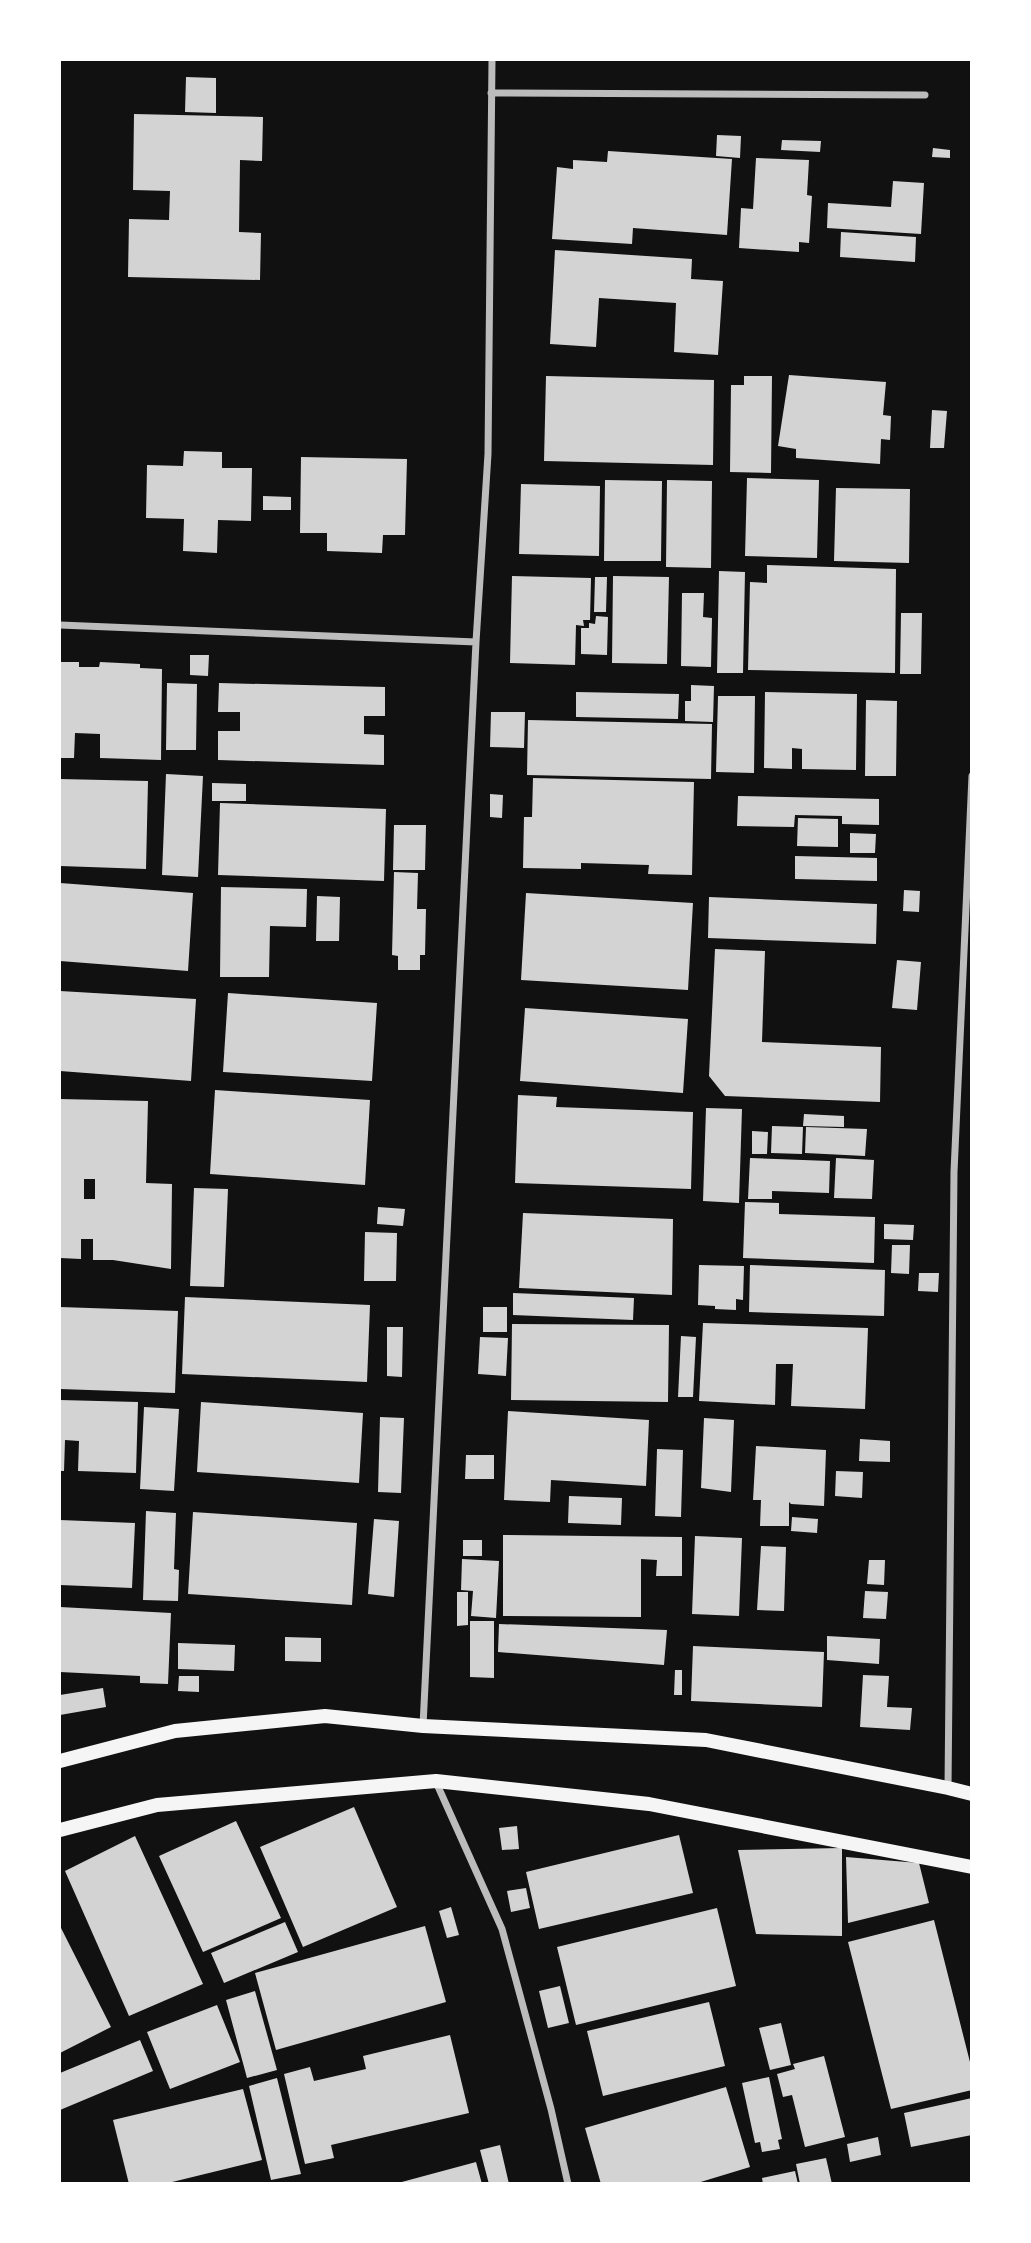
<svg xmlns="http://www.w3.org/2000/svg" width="1031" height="2243" font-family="Raleway,sans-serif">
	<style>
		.building { fill: #d3d3d3; fill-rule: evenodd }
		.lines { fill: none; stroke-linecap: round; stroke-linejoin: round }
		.minor { stroke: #bcbcbc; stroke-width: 7 }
		.secondary { stroke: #f5f5f5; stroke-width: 14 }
	</style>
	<rect width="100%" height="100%" fill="#111"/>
	<!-- building -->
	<path class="building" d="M186,77l30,1v35l-31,-1z
		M134,114l129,3 -1,44 -22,-1 -1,72 22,1 -1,47 -132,-3 1,-58 40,1 1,-29 -37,-1z
		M717,135l24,1 -1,22 -24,-2z
		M782,140l39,1 -1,11 -39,-2z
		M933,148l17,2v8l-18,-1z
		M608,151l124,8 -5,76 -94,-7 -1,16 -80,-5 5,-72 16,2v-9l34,2z
		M756,158l53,2 -2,35 5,1 -3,47 -10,-1v10l-60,-4 2,-40 12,1z
		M893,181l31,2 -3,51 -94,-6 1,-25 63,4z
		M841,232l75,5 -1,25 -75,-5z
		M555,250l137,9 -1,20 32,2 -5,74 -44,-3 2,-49 -77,-5 -3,49 -46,-3z
		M789,375l97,7 -3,33 8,1 -1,24 -9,-1 -1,25 -84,-6v-9l-18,-3z
		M546,376l168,4 -1,85 -169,-4z
		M744,376h28l-1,97 -41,-1 1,-87h13z
		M932,410l15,1 -3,37h-14z
		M184,451l38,1v16h30l-1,53 -33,-1 -1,33 -34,-2 1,-32 -38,-1 1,-53 36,1z
		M301,457l106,2 -2,76h-22l-1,18 -55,-2v-18h-27z
		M747,478l72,2 -2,78 -72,-2z
		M605,480l57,1 -1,80h-57z
		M667,480l45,1 -1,87 -45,-1z
		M521,484l79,2 -1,70 -80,-2z
		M836,488l74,1 -1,74 -75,-2z
		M263,496l28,1v13h-28z
		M767,565l129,4 -1,104 -147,-3 2,-88 17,1z
		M719,571l26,1 -2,101h-26z
		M512,576l79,2 -1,42h-7l1,6 -8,-1 -1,40 -65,-2z
		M613,576l56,1 -2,87 -55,-1z
		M595,577h12l-1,35h-12z
		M682,593h22l-1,24 9,1 -1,49 -30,-1z
		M901,613h21l-1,61h-21z
		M596,616l12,1 -1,38 -26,-1v-26h8v-5l6,1z
		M190,655h19l-1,21 -18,-1z
		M60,662h19v5h20l1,-5 40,2v4l22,1 -1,91 -61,-2v-24l-25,-1 -1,25h-14z
		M167,683l30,1 -1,66h-30z
		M219,683l166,4v29h-21v18l20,1v30l-166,-5v-29h22v-19h-22z
		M691,685l23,1 -1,36 -28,-1v-20h6z
		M576,692l103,2 -1,25 -102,-2z
		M765,692l92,2 -1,76 -54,-1v-20l-10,-1v21l-28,-1z
		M718,696h37l-1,77 -38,-1z
		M866,700l31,1 -1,75h-31z
		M491,712h34l-1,36 -34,-1z
		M528,720l184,4 -1,55 -184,-4z
		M166,774l37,2 -5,101 -36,-2z
		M533,778l161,4 -2,93 -44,-1 1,-9 -68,-2v6l-58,-1 1,-51h8z
		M60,779l88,2 -2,88 -86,-3z
		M212,783l34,1v17h-34z
		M490,794l13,1 -1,23 -12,-1z
		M738,796l141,3v26l-37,-1v-8l-47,-1 -1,12 -57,-1z
		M220,803l166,6 -2,72 -166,-6z
		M798,818l40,1v28l-41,-1z
		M394,825h32l-1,45h-32z
		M850,833l26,1 -1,19h-25z
		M795,856l82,2v23l-82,-2z
		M394,872l24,1 -1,36h9l-1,46h-5v15h-22v-14l-6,-1z
		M60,883l133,10 -5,78 -128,-10z
		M221,887l86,2 -1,38 -36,-1 -1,51h-49z
		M904,890l16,1 -1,21 -16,-1z
		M526,893l167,10 -5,87 -167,-10z
		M317,896l23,1 -1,44h-23z
		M709,897l168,7 -1,40 -168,-6z
		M715,949l50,2 -3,91 119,5 -1,55 -155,-6 -16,-20z
		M897,960l24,2 -4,48 -25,-2z
		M60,991l136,8 -5,82 -131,-10z
		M228,993l149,10 -5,78 -149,-9z
		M525,1008l163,11 -5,74 -163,-12z
		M215,1090l155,10 -5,85 -155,-11z
		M518,1095l39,2 -1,10 137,5 -2,77 -176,-6z
		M60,1099l88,2 -2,82 26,1 -1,85 -58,-9h-20v-21h-12v20l-21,-1zM84,1179h11v20h-11z
		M706,1108l36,1 -3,94 -36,-2z
		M804,1114l40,2v11l-41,-1z
		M772,1126l31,1 -1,27 -31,-1z
		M806,1127l61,2 -2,27 -60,-3z
		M752,1131l16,1 -1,22h-15z
		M750,1158l80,3 -1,32 -57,-2v8h-24z
		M836,1158l38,2 -2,39 -38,-1z
		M194,1188l34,1 -4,98 -34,-1z
		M745,1202l34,1v11l96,3 -1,46 -131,-5z
		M378,1207l27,2 -2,17 -26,-2z
		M523,1213l150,6 -1,76 -153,-7z
		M884,1224l30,1 -1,15 -29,-1z
		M365,1232l32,1 -1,48h-32z
		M892,1245h18l-1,29 -18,-1z
		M699,1265l45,1 -1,34 -7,-1v11l-21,-1v-3l-17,-1z
		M750,1265l135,5 -1,46 -135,-4z
		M919,1273h20l-1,19 -20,-1z
		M513,1293l121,5 -1,22 -120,-5z
		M185,1297l185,8 -3,77 -185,-8z
		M60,1307l118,4 -3,82 -115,-4z
		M483,1307h24v25h-24z
		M703,1323l165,5 -3,81 -74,-3 2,-42h-17l-1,41 -76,-4z
		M512,1324l157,1 -1,77 -157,-2z
		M387,1327h16l-1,50 -15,-1z
		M681,1336l15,1 -3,60h-15z
		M480,1337l28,1 -2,38 -28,-2z
		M60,1400l78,2 -2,71 -58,-2 1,-30 -14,-1 -1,31h-4z
		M201,1402l162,11 -4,70 -162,-11z
		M144,1407l35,2 -5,82 -34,-2z
		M508,1411l141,9 -3,66 -95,-6 -1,22 -46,-2z
		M380,1417l24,1 -3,75 -23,-1z
		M704,1418l30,2 -3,72 -30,-4z
		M860,1439l30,2v21l-31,-1z
		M756,1446l70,4 -2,56 -33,-2 -2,-2v24h-29l1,-26h-8z
		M657,1449l26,1 -2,67 -26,-1z
		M466,1455h28v24h-29z
		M836,1471l27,1 -1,26 -27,-2z
		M569,1496l53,2 -1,27 -53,-2z
		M146,1511l30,2 -2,56 5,1 -1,31 -35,-1z
		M193,1512l164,11 -5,82 -164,-11z
		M792,1517l26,2 -1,14 -26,-2z
		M374,1519l25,2 -5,76 -26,-3z
		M60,1520l75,3 -3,65 -72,-3z
		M503,1535l179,2v39h-26l1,-16 -16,-1v58l-138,-1z
		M695,1536l47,2 -3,78 -47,-2z
		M463,1540h19v16h-19z
		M761,1546l25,1 -2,64 -27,-1z
		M462,1559l37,2 -3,57 -25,-2 2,-25 -12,-1z
		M869,1560h16l-1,25 -17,-1z
		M865,1591l23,1 -2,27 -23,-1z
		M457,1592h11v33l-11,1z
		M60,1607l111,6 -3,71 -28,-1v-7l-80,-4z
		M470,1621h24v57l-24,-1z
		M499,1624l168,6 -3,35 -166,-13z
		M827,1636l53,3 -1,25 -52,-4z
		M285,1637l36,1v24l-36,-1z
		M178,1643l57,2 -1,26 -56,-2z
		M693,1646l131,6 -2,55 -131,-6z
		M675,1670h7v25h-8z
		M863,1675l26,1 -2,31 25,1 -2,22 -50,-3z
		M179,1676h20v16l-21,-1z
		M103,1688l3,19 -46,8v-20z
		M354,1807l43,100 -94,40 -43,-100z
		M236,1821l45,97 -78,34 -44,-96z
		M517,1826l2,23 -17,1 -3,-22z
		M679,1835l14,58 -154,36 -13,-57z
		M135,1836l68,148 -74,32 -64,-145z
		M842,1848v88l-86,-2 -18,-84z
		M846,1857l73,6 10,40 -81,20z
		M526,1888l4,20 -19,4 -4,-21z
		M451,1907l8,28 -12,3 -8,-27z
		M717,1908l19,78 -160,39 -19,-78z
		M934,1920l38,150v20l-81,19 -43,-167z
		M285,1922l13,30 -74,31 -13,-30z
		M60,1926l51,101 -51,26z
		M425,1926l21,76 -170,48 -21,-77z
		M560,1986l9,37 -21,5 -9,-37z
		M255,1991l22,79 -30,8 -21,-78z
		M709,2002l16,64 -122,30 -16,-65z
		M217,2005l23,57 -70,27 -23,-57z
		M781,2023l10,42 -21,5 -11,-42z
		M450,2035l19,78 -138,32 3,13 -29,6 -21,-90 26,-7 4,14 52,-12 -3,-13z
		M140,2040l13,31 -93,39v-37z
		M824,2056l21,81 -40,10 -13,-52 -9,2 -6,-23 18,-5 -2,-5z
		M769,2077l13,62 -4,1 2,9 -18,3 -2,-10 -5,1 -13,-60z
		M277,2078l24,96 -30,6 -22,-94z
		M726,2087l24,80 -56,17h-93l-16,-56z
		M243,2089l19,71 -98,24h-35l-16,-64z
		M972,2098v37l-61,12 -7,-34z
		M878,2137l3,18 -31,7 -3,-18z
		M500,2145l9,39h-20l-9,-34z
		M826,2158l6,26h-32l-4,-20z
		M476,2162l6,22h-83l-1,-1z
		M795,2171l3,13h-35l-1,-6z"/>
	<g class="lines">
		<!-- minor -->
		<path class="minor" d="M491,93l434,2
			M60,625l416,17
			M423,1726l53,-1084 12,-188 4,-394
			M436,1782l66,147 49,180 17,75
			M948,1788l6,-616 18,-396"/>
		<!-- secondary -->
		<path class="secondary" d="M60,1761l115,-30 150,-15 98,10 283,14 242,48 24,6
			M60,1830l97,-25 279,-24 213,23 323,63"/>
	</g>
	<!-- border -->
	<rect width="1031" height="2243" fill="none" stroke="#ffffff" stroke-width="122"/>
</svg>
